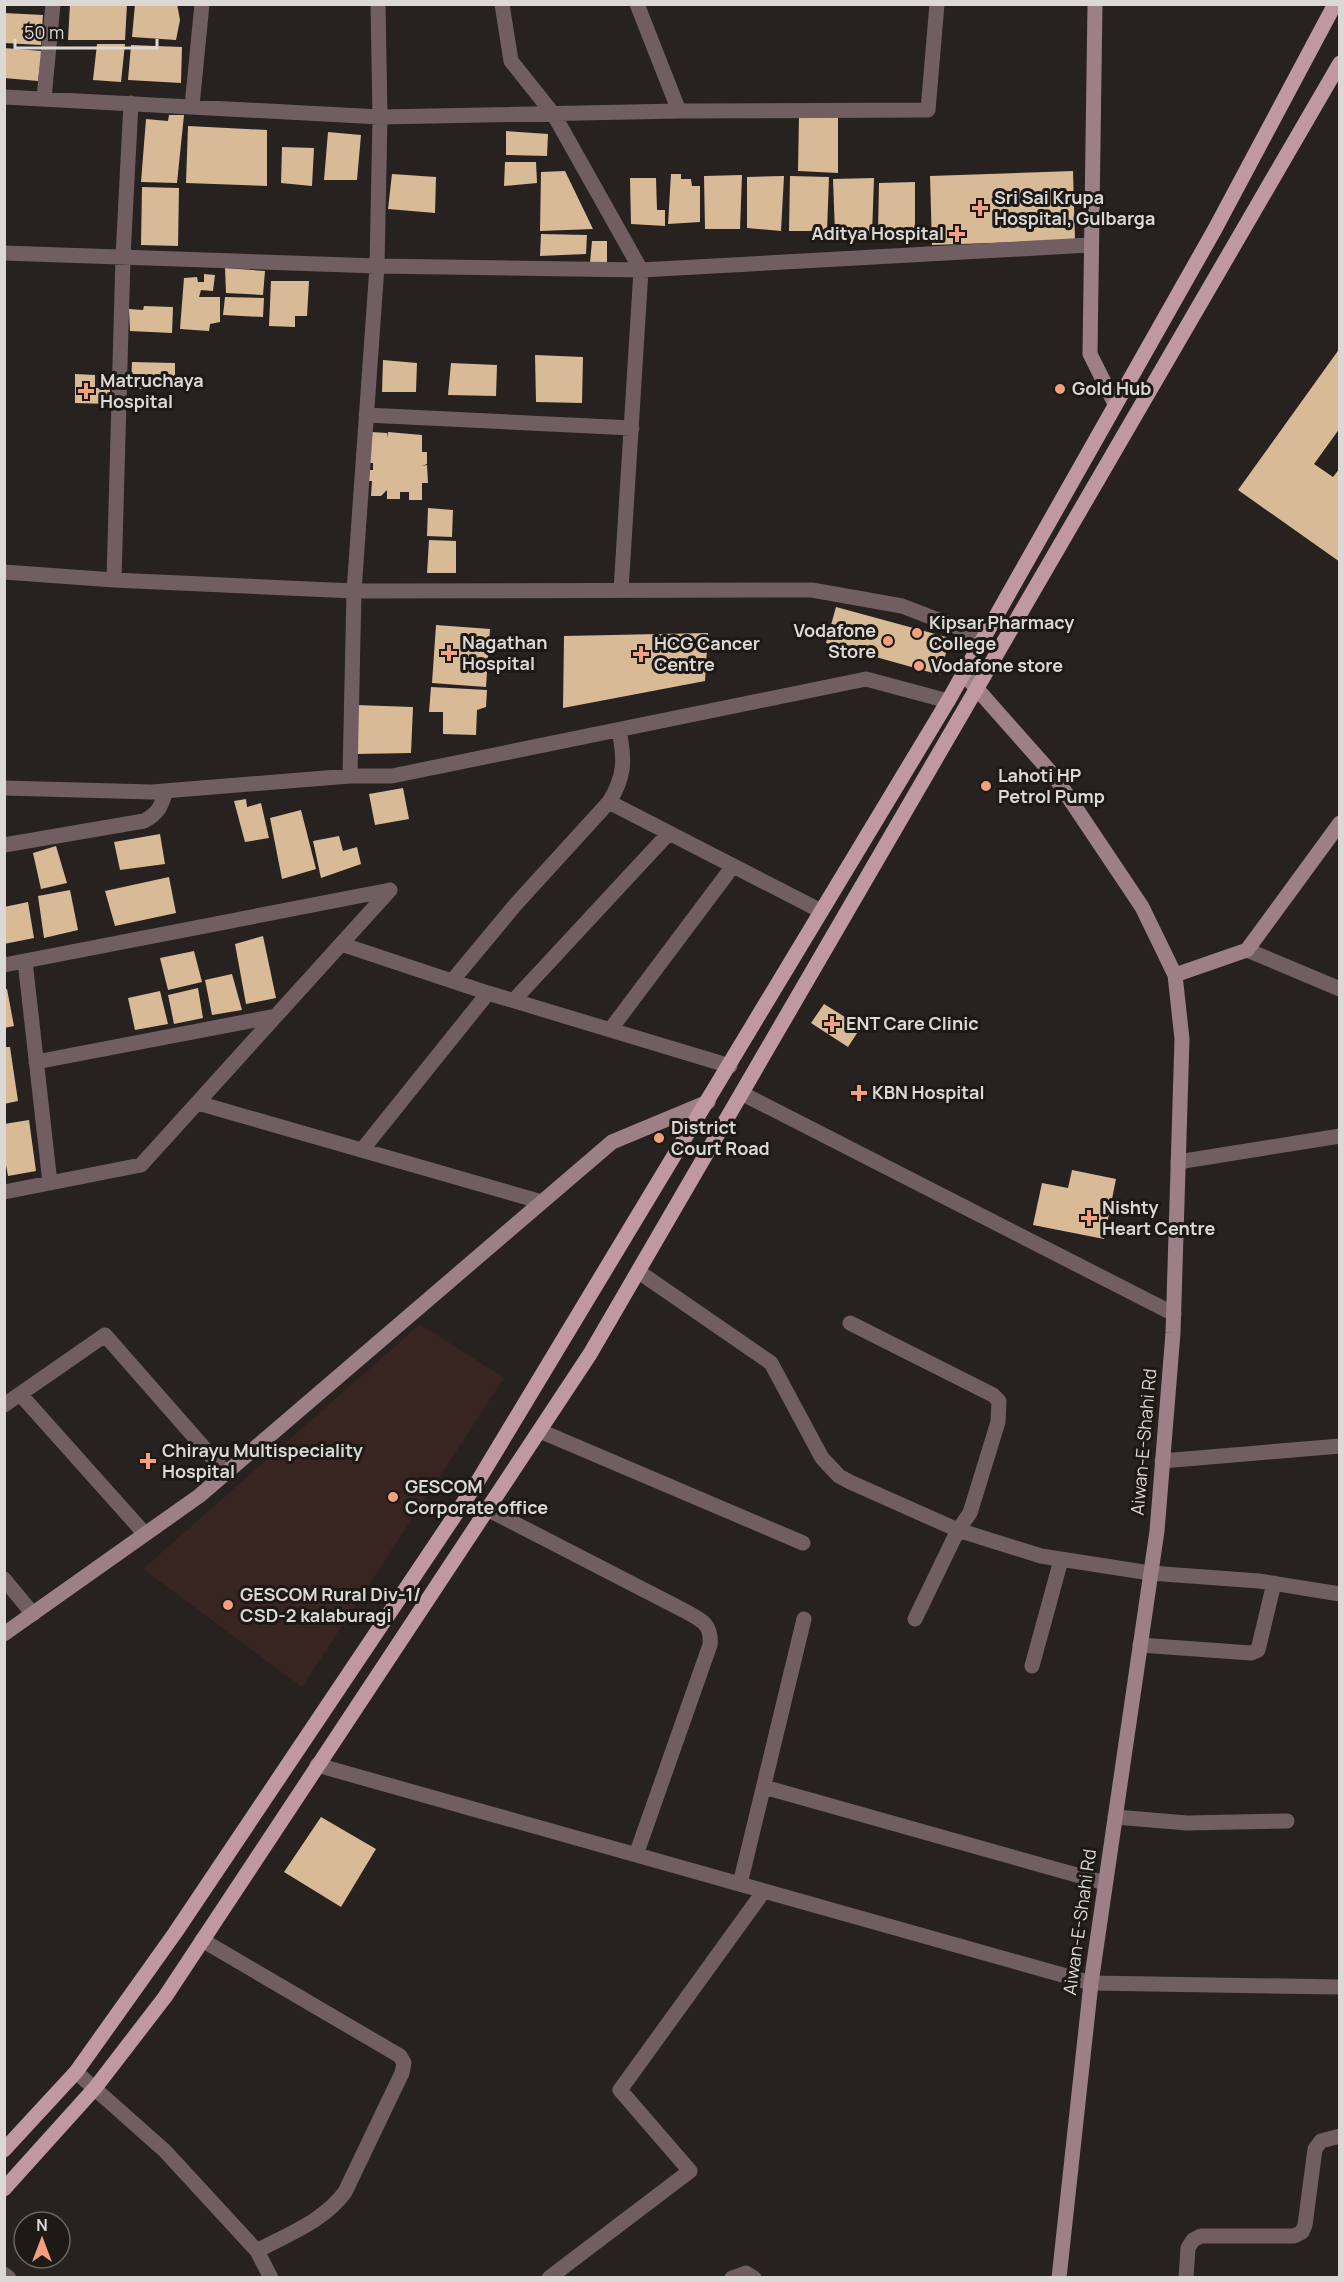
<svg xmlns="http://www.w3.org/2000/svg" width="1344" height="2282" font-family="Manrope,sans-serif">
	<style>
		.commercial { fill: #382521 }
		.building { fill: #d8ba97 }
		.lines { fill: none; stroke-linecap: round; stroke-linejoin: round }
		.street { stroke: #715e63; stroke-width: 15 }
		.secondary { stroke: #9d7f87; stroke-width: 15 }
		.primary { stroke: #bf98a2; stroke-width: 15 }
		.poi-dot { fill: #f2a080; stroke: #1d1915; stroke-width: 2 }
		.labels { text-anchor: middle; stroke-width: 6; stroke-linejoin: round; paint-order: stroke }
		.poi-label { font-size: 18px; font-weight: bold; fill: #dbd8d5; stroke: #1d1915; text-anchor: start }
		.street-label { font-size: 18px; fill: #dbd8d5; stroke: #1d1915 }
	</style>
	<rect width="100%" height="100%" fill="#27221f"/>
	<!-- commercial -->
	<path class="commercial" d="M420,1324l84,54 -202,309 -159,-118z"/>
	<!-- building -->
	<path class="building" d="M70,4h57l-2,36h-57z
		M135,4h42l3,16 -4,20 -44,-3z
		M4,13l39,2 -2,30 -37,-2z
		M97,44h28l-4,38 -28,-2z
		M131,45l51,2 -1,36 -53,-3z
		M4,48l38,3 -4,30 -34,-3z
		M169,115h15l-7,68 -36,-1 5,-63 22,2z
		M799,115l39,1v57l-40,-2z
		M188,126l79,4v56l-81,-3z
		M506,131l42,3 -1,22 -41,-1z
		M328,132l33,3 -4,45h-33z
		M282,147l32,1 -2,38 -31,-3z
		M505,162h31l1,21 -33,3z
		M565,171l28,58 -53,2 1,-59z
		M1073,171l2,69 -143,5 -2,-69z
		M392,174l44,3 -1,36 -47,-4z
		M671,174h10v5h10l1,7h8v36l-32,2z
		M742,175l-2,54h-35l-1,-53z
		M784,176l-3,55 -34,-3v-51z
		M790,176l39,1 -2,54h-38z
		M630,178h26l1,32h8v16l-34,-2z
		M874,178l-2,57 -37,-2 -2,-54z
		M915,182v50h-37l1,-49z
		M142,187l37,1 -1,58 -37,-1z
		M541,234l46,1 -1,19 -46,2z
		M592,241h15v21l-17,1z
		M225,268l40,3 -2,24 -37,-2z
		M204,274l11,1 -2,16 -12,-1 -2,7h21v25l-10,2 -1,7 -29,-2 4,-51 13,-1 1,5h6z
		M271,281h38l-2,35h-12v11l-26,-1z
		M225,297l39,1 -1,19 -40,-2z
		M144,306l29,1 -1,26 -42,-2 -1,-22 14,1z
		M1340,348v80l-26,36 19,13 7,-9v94l-102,-72z
		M535,355l48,2 -1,46 -46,-1z
		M383,360l34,3 -1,29h-34z
		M132,362l43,1v26h-44z
		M451,363l46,2 -1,31 -48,-1z
		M75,374l20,1v13h15v16l-35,-1z
		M371,432l16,1v5l1,-6 34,3v17h5v12l-5,2 5,-1 1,18h-6v17h-13v-8h-9v7h-13v-9l-6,6h-10l1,-15h-4l1,-11h4v-7h-9z
		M428,508l25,2 -1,27 -25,-1z
		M429,540l27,1v32h-29z
		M836,607l114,31 -10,37 -114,-32z
		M436,625l54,4 -4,58 -54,-4z
		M708,633l-3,48 -142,27 1,-72z
		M431,687l56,3 -1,17 -9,3 -1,25 -33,-1v-22h-14z
		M355,705l58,2 -2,46 -56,1z
		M403,788l6,31 -34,6 -6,-31z
		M246,799l1,8 14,-4 8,35 -24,4 -11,-41z
		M301,810l15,59 -34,10 -12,-61z
		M160,834l5,30 -45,6 -6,-28z
		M339,836l4,15 14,-4 4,17 -40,14 -8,-37z
		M56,846l11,37 -26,6 -8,-36z
		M169,877l7,36 -61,13 -10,-35z
		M70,890l8,40 -34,8 -6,-42z
		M28,902l6,36 -30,6v-37z
		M263,936l13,62 -30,6 -11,-60z
		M194,951l8,31 -34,8 -8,-32z
		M232,974l10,36 -30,5 -7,-35z
		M198,988l5,30 -29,6 -6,-29z
		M4,989h3l7,37 -10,2z
		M160,991l8,33 -33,6 -7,-32z
		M824,1004l37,23 -13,20 -37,-24z
		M4,1047h6l8,54 -14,3z
		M29,1120l7,51 -28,5 -4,-22v-30z
		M1072,1170l44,9 -12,60 -71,-14 9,-42 26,5z
		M321,1817l55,32 -35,58 -57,-35z"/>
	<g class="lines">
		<!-- street -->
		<path class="street" d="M502,4l9,57 43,54 87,155 -20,320
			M637,4l42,107 249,-1 9,-106
			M4,97l376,20 299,-6
			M44,98l9,-94
			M192,106l10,-102
			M4,253l373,13 264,4 449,-25
			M366,415l266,13
			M4,572l110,8 240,11 458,-1 90,16 81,31
			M114,580l9,-323 8,-154
			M350,776l4,-185 23,-325 3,-149 -2,-113
			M4,788l148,4 198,-16h42l474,-97 82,22
			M609,802l212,109
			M4,845l140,-24c15,-8 17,-15 22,-30
			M341,944l147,49
			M1247,950l93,39
			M25,961l25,222
			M4,965l386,-75
			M452,981l64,-77 93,-102c16,-25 16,-43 10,-71
			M514,1000l155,-167
			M610,1030l123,-164
			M36,1062l240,-46
			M743,1094l431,220
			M198,1103l344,99
			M362,1150l126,-157 242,73
			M1178,1162l162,-26
			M4,1192l137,-27 249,-275
			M639,1272l132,91 51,95 17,18 11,6 108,48 83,26 109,17 109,8 81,13
			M850,1323l143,72 6,6 -1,21 -28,91 -12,17 -43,89
			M20,1394l125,140
			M4,1405l101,-70 121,138
			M540,1431l263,112
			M1162,1461l178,-15
			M487,1509l196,101c18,10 29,13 27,35l-74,210
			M4,1579l29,35
			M1140,1645l111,8 7,-3 16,-67
			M1032,1666l29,-106
			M317,1765l774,218 249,4
			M764,1787l341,96
			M1115,1817l72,6 100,-2
			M740,1884l64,-265
			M202,1940l198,116 4,7 -2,10 -57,119c-21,29 -57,42 -88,59
			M76,2072l89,79 92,100 14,27
			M4,2274l5,4
			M549,2278l141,-107 -70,-81 144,-199
			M732,2278l14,-5 8,5
			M1186,2278l2,-30 5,-8 8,-4h93l8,-4 3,-7 10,-76 6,-8 19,-5"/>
		<!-- secondary -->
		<path class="secondary" d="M1095,4l-5,350 25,50
			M962,672l93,105 87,130 33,68 7,64 -9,294 -16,198 -66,452 -32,295
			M1175,975l72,-25 93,-127
			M4,1634l195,-138 413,-354 96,-40"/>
		<!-- primary -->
		<path class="primary" d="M4,2150l72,-78 99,-139 303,-452 470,-780 267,-472 120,-225
			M4,2189l91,-101 70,-91 425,-643 750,-1291"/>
	</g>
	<!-- markers -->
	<g class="poi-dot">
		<path d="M977 199h6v6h6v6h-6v6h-6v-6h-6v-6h6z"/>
		<path d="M954 225h6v6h6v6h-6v6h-6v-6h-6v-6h6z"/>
		<circle cx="1060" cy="389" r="6"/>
		<path d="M83 382h6v6h6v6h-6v6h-6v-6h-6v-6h6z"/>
		<circle cx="917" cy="633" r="6"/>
		<circle cx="888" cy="641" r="6"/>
		<path d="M446 644h6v6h6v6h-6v6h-6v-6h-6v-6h6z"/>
		<path d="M638 645h6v6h6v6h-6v6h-6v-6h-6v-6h6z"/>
		<circle cx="919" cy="666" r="6"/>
		<circle cx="986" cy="786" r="6"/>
		<path d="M829 1015h6v6h6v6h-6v6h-6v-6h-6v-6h6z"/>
		<path d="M856 1084h6v6h6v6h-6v6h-6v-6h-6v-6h6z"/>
		<circle cx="659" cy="1138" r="6"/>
		<path d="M1086 1209h6v6h6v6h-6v6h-6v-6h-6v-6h6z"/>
		<path d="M145 1452h6v6h6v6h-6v6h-6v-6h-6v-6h6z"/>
		<circle cx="393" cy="1497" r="6"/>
		<circle cx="228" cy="1605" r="6"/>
	</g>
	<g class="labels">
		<!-- poi labels -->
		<g class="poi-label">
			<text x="994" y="204">Sri Sai Krupa<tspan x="994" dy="21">Hospital, Gulbarga</tspan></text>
			<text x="944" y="240" text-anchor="end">Aditya Hospital</text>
			<text x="100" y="387">Matruchaya<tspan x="100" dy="21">Hospital</tspan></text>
			<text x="1072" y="395">Gold Hub</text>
			<text x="929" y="629">Kipsar Pharmacy<tspan x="929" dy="21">College</tspan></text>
			<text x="876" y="637" text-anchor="end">Vodafone<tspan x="876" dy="21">Store</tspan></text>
			<text x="462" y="649">Nagathan<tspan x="462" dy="21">Hospital</tspan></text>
			<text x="654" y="650">HCG Cancer<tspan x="654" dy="21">Centre</tspan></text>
			<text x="931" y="672">Vodafone store</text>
			<text x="998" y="782">Lahoti HP<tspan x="998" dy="21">Petrol Pump</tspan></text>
			<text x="846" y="1030">ENT Care Clinic</text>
			<text x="872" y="1099">KBN Hospital</text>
			<text x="671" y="1134">District<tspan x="671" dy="21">Court Road</tspan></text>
			<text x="1102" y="1214">Nishty<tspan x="1102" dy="21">Heart Centre</tspan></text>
			<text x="162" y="1457">Chirayu Multispeciality<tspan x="162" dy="21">Hospital</tspan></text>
			<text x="405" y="1493">GESCOM<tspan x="405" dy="21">Corporate office</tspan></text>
			<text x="240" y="1601">GESCOM Rural Div-1/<tspan x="240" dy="21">CSD-2 kalaburagi</tspan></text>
		</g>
		<!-- street labels -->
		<g class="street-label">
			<text transform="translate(1144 1442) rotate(-85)" y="6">Aiwan-E-Shahi Rd</text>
			<text transform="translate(1080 1922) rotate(-82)" y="6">Aiwan-E-Shahi Rd</text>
		</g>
	</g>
	<!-- border -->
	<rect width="1344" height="2282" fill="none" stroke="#dbd8d5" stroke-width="12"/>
	<!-- north arrow -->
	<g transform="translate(42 2240)"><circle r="28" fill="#1d1915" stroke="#696562" stroke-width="1.5"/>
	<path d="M0-4.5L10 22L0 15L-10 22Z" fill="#f2a080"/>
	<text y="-9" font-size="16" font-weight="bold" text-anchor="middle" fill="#dbd8d5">N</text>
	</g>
	<!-- scale -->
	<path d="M15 39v9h142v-9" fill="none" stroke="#dbd8d5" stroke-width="3"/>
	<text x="24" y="39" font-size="18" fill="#dbd8d5" stroke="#1d1915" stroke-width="4.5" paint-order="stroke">50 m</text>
</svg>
